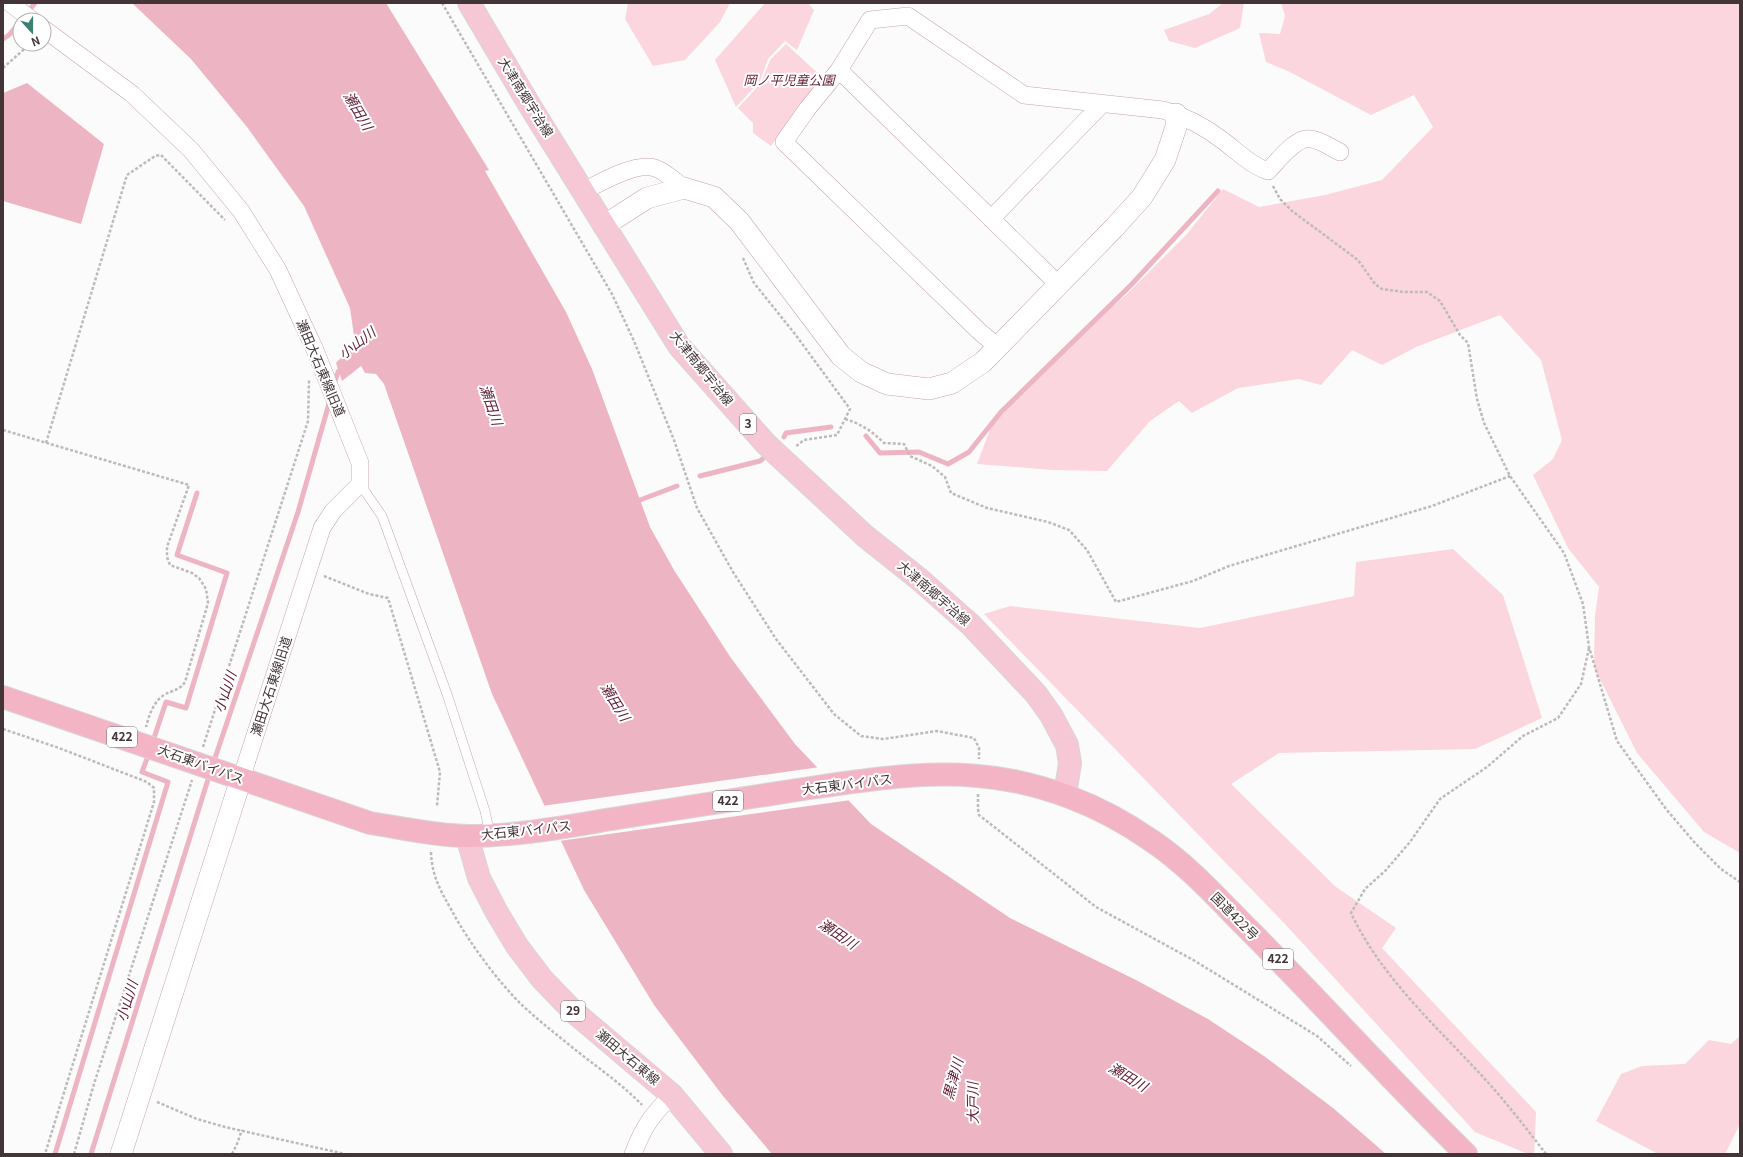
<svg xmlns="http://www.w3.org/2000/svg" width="1743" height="1157" font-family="Georgia,'Noto Sans JP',serif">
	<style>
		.green { fill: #fbd6df }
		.water { fill: #edb5c4 }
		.pier { fill: #fbfbfb }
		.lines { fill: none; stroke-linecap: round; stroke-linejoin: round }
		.stream { stroke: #edb5c4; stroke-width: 5 }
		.service-casing { stroke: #c7a3ac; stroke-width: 10 }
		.minor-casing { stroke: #c7a3ac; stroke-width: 18 }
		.tertiary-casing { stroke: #c7a3ac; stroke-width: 22 }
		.primary-casing { stroke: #d9d6d7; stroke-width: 24 }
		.trunk-casing { stroke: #d9d6d7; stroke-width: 24 }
		.path { stroke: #bebabb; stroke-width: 2.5; stroke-dasharray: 3 2; stroke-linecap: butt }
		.service { stroke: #fff; stroke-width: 9 }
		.minor { stroke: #fff; stroke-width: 17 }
		.tertiary { stroke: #fff; stroke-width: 21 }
		.primary { stroke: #f6c7d4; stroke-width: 22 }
		.trunk { stroke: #f3b4c6; stroke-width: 22 }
		.labels { text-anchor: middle; stroke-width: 4; stroke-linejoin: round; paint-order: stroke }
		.shield { fill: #fff; stroke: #7b7173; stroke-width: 1 }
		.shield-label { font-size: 12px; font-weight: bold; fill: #423437 }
		.park-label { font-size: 13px; font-style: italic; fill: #64233a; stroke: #fff }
		.street-label { font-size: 13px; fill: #423437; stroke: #fff }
		.water-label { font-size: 14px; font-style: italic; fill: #5c1b33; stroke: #fff }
	</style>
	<rect width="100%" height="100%" fill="#fbfbfb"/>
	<!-- green -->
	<path class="green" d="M628,3h102l-10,19 -35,38 -32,6 -28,-47z
		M765,3h43l6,7 -17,40 -12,-9 -17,18 -8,22 -24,26 -21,-47z
		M1223,3h21l-4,25 -45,20 -26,-7 -5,-11 45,-16z
		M1281,3h459v850l-36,-21 -67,-79 -43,-86 1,-51 4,-29 -31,-39 -35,-73 20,-16 9,-19 -21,-80 -41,-45 -84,32 -34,18 -30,-15 -31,35 -22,-6 -61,9 -46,25 -13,-12 -29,20 -43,50 -55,-1 -75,-6 15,-40 112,-111 21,-17 62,-62 36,-45 36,18 66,-12 57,-15 51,-53 -19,-32 -43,20 -83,-44 -22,-9 -7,-29 21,1 5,-18z
		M786,44l36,33 -51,69 -18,-13v-10l-15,-15 23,-25 9,-23z
		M1453,549l50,46 39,123 -67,31 -196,4 -48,31 105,103 60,41 -14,20 154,164 -2,42h-6l-53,-22 -190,-208 -301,-310 26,-8 190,22 154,-32 2,-34z
		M1740,1036v88l-15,30h-67l-62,-33 25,-47 21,-8 43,-2 24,-24 22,4z"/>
	<!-- water -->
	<path class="water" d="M132,3h254l103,167 -4,1 81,141 26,57 58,158 24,43 57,88 64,86 76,80 139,94 126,62 72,39 56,37 69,52 53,46h-614l-49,-58 -69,-91 -70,-115 -92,-196 -108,-310 -8,-10 -11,-1 -4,-7 -19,15 -6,-18 19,-20 -5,-35 -46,-102 -57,-79 -56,-68z
		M27,83l77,61 -23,80 -78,-23v-108z"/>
	<!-- pier -->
	<path class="pier" d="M820,767l31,33 -292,41 -17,-35z"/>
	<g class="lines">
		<!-- stream -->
		<path class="stream" d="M27,13l8,-10
			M3,39l6,-4 11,-13
			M334,384l4,-12 5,-4
			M866,436l14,17 39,-1 29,12 21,-12 32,-40 130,-127 87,-94
			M784,437l2,-4 45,-6
			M700,476l60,-15 6,-5
			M635,500h5l37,-14
			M152,744l14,-42 20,6 41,-135 -50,-18 20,-62
			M213,764l85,-252 32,-112
			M55,1154l113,-372 -26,-10 7,-19
			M91,1154l119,-381"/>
		<defs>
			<path id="service" d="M360,484l22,32 65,178 38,117 5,23"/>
			<path id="minor" d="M10,3l22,17
				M44,29l88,65 59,56 50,61 37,59 37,80 45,113v21l-27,27 -11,17 -81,251
				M839,70l220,215
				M584,191c17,-9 52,-29 71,-23 10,3 21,14 29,20
				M991,219l111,-115
				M998,347l-17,-14 -197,-191 24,-34 31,-38 31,-50 38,-4 116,79 139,15c21,6 42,17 59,30 15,11 28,25 46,31 10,-10 28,-35 43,-32 10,1 20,9 29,13
				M633,1154c11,-28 18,-38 39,-59"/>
			<path id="tertiary" d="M605,225l42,-27 37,-10 30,9 25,24 102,135 20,16 26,12 42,5 23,-6 31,-21 131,-134 28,-31 23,-37 11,-33v-13
				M121,1154l120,-375"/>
			<path id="primary" d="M469,3l61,103 149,240 87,98 99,92 54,43 52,46 65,69 15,21 16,30 3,18 -5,32
				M467,836l12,42 17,33 21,35 25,33 32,33 98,83 49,59"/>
			<path id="trunk" d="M3,697l367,126c32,5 66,13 99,13 50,0 100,-10 149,-18 64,-10 128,-20 192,-30 55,-8 112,-17 168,-12 62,5 123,29 174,65 36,24 66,58 96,88 74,74 143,152 218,225"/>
		</defs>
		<!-- service casing -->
		<use href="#service" class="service-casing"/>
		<!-- minor casing -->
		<use href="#minor" class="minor-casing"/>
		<!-- tertiary casing -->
		<use href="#tertiary" class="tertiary-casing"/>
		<!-- primary casing -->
		<use href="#primary" class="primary-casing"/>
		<!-- trunk casing -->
		<use href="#trunk" class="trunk-casing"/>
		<!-- path -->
		<path class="path" d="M442,3l170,291 22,47 40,99 23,68 36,64 43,67 58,75 27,22 22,3 54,-8 37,7 5,10v11
			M3,68l27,-24
			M1273,186l7,13 12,12 66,49 17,24 7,5 21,3h24l13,9 20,34 8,8 9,56 7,24 26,53 54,77 19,51 6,43 28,94 49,68 29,34 26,26 19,13
			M743,258l11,25 41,51 55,75 -13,26 -33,5 -9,7
			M845,419c16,5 27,12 39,24l20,1 6,12 22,10 13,11 6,16 36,15 61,14 21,8 18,20 29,52 77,-21 36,-15 203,-60 78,-30
			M3,430l186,55 -22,62v10l3,8 22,8 7,5 7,11 2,14 -23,79c-6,9 -13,8 -21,13 -11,7 -15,21 -18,32
			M46,443l81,-268 28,-19 6,-1 64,65
			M324,576l45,18 19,4 52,174 -3,34
			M3,729l56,19 88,34 7,6v14l-109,352
			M203,747l105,-326 1,-41
			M978,794v15l1,6 117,92 99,54 122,75 34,30
			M431,852c1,24 9,38 21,59 16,30 46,71 71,95 14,13 29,25 44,37 25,21 52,38 75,62
			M157,1102l40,17 28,8 120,27
			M74,1154l20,-70 98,-304
			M232,1154l5,-10 5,-14
			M1546,1154c-20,-26 -40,-52 -62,-76 -47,-51 -103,-101 -133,-165l14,-24 21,-19 24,-28 30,-43 47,-32 36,-31 35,-18 23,-34 8,-36"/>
		<!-- service -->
		<use href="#service" class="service"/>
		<!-- minor -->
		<use href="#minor" class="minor"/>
		<!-- tertiary -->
		<use href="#tertiary" class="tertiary"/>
		<!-- primary -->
		<use href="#primary" class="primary"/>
		<!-- trunk -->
		<use href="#trunk" class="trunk"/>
	</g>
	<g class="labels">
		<!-- shield labels -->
		<g class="shield">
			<rect x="740" y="414" width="16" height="20" rx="3"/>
			<rect x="107" y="727" width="30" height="20" rx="3"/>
			<rect x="713" y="791" width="30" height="20" rx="3"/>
			<rect x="1263" y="949" width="30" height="20" rx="3"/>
			<rect x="561" y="1001" width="24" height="20" rx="3"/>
		</g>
		<g class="shield-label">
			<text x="748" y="428">3</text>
			<text x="122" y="741">422</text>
			<text x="728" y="805">422</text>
			<text x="1278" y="963">422</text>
			<text x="573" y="1015">29</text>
		</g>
		<!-- park labels -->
		<g class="park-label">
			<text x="789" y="85">岡ノ平児童公園</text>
		</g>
		<!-- street labels -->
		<g class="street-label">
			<text transform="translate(526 97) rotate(58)" y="5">大津南郷宇治線</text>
			<text transform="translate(321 368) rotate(67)" y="5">瀬田大石東線旧道</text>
			<text transform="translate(702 368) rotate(51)" y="5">大津南郷宇治線</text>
			<text transform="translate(934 593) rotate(41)" y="5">大津南郷宇治線</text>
			<text transform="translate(271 686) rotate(-72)" y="5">瀬田大石東線旧道</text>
			<text transform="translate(201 764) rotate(20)" y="5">大石東バイパス</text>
			<text transform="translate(847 784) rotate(-7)" y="5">大石東バイパス</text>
			<text transform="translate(526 830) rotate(-6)" y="5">大石東バイパス</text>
			<text transform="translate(1235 916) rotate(45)" y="5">国道422号</text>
			<text transform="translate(628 1057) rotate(40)" y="5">瀬田大石東線</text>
		</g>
		<!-- water labels -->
		<g class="water-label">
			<text transform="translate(358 111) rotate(59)" y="5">瀬田川</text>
			<text transform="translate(357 343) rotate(-37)" y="5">小山川</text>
			<text transform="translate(491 405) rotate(71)" y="5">瀬田川</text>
			<text transform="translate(225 692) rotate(-71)" y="5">小山川</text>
			<text transform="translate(615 702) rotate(58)" y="5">瀬田川</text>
			<text transform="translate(838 934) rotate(34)" y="5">瀬田川</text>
			<text transform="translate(127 1001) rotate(-73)" y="5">小山川</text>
			<text transform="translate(1128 1077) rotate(31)" y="5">瀬田川</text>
			<text transform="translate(953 1079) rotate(-75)" y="5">黒津川</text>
			<text transform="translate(973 1103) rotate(-91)" y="5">大戸川</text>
		</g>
	</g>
	<!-- border -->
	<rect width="1743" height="1157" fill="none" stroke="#423437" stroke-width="8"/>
	<!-- north arrow -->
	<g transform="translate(32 32) rotate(159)"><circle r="19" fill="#ffffff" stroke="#b3aeaf"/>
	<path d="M0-3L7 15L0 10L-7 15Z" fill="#3b8074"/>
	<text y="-6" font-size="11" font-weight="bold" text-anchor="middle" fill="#423437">N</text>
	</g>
</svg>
